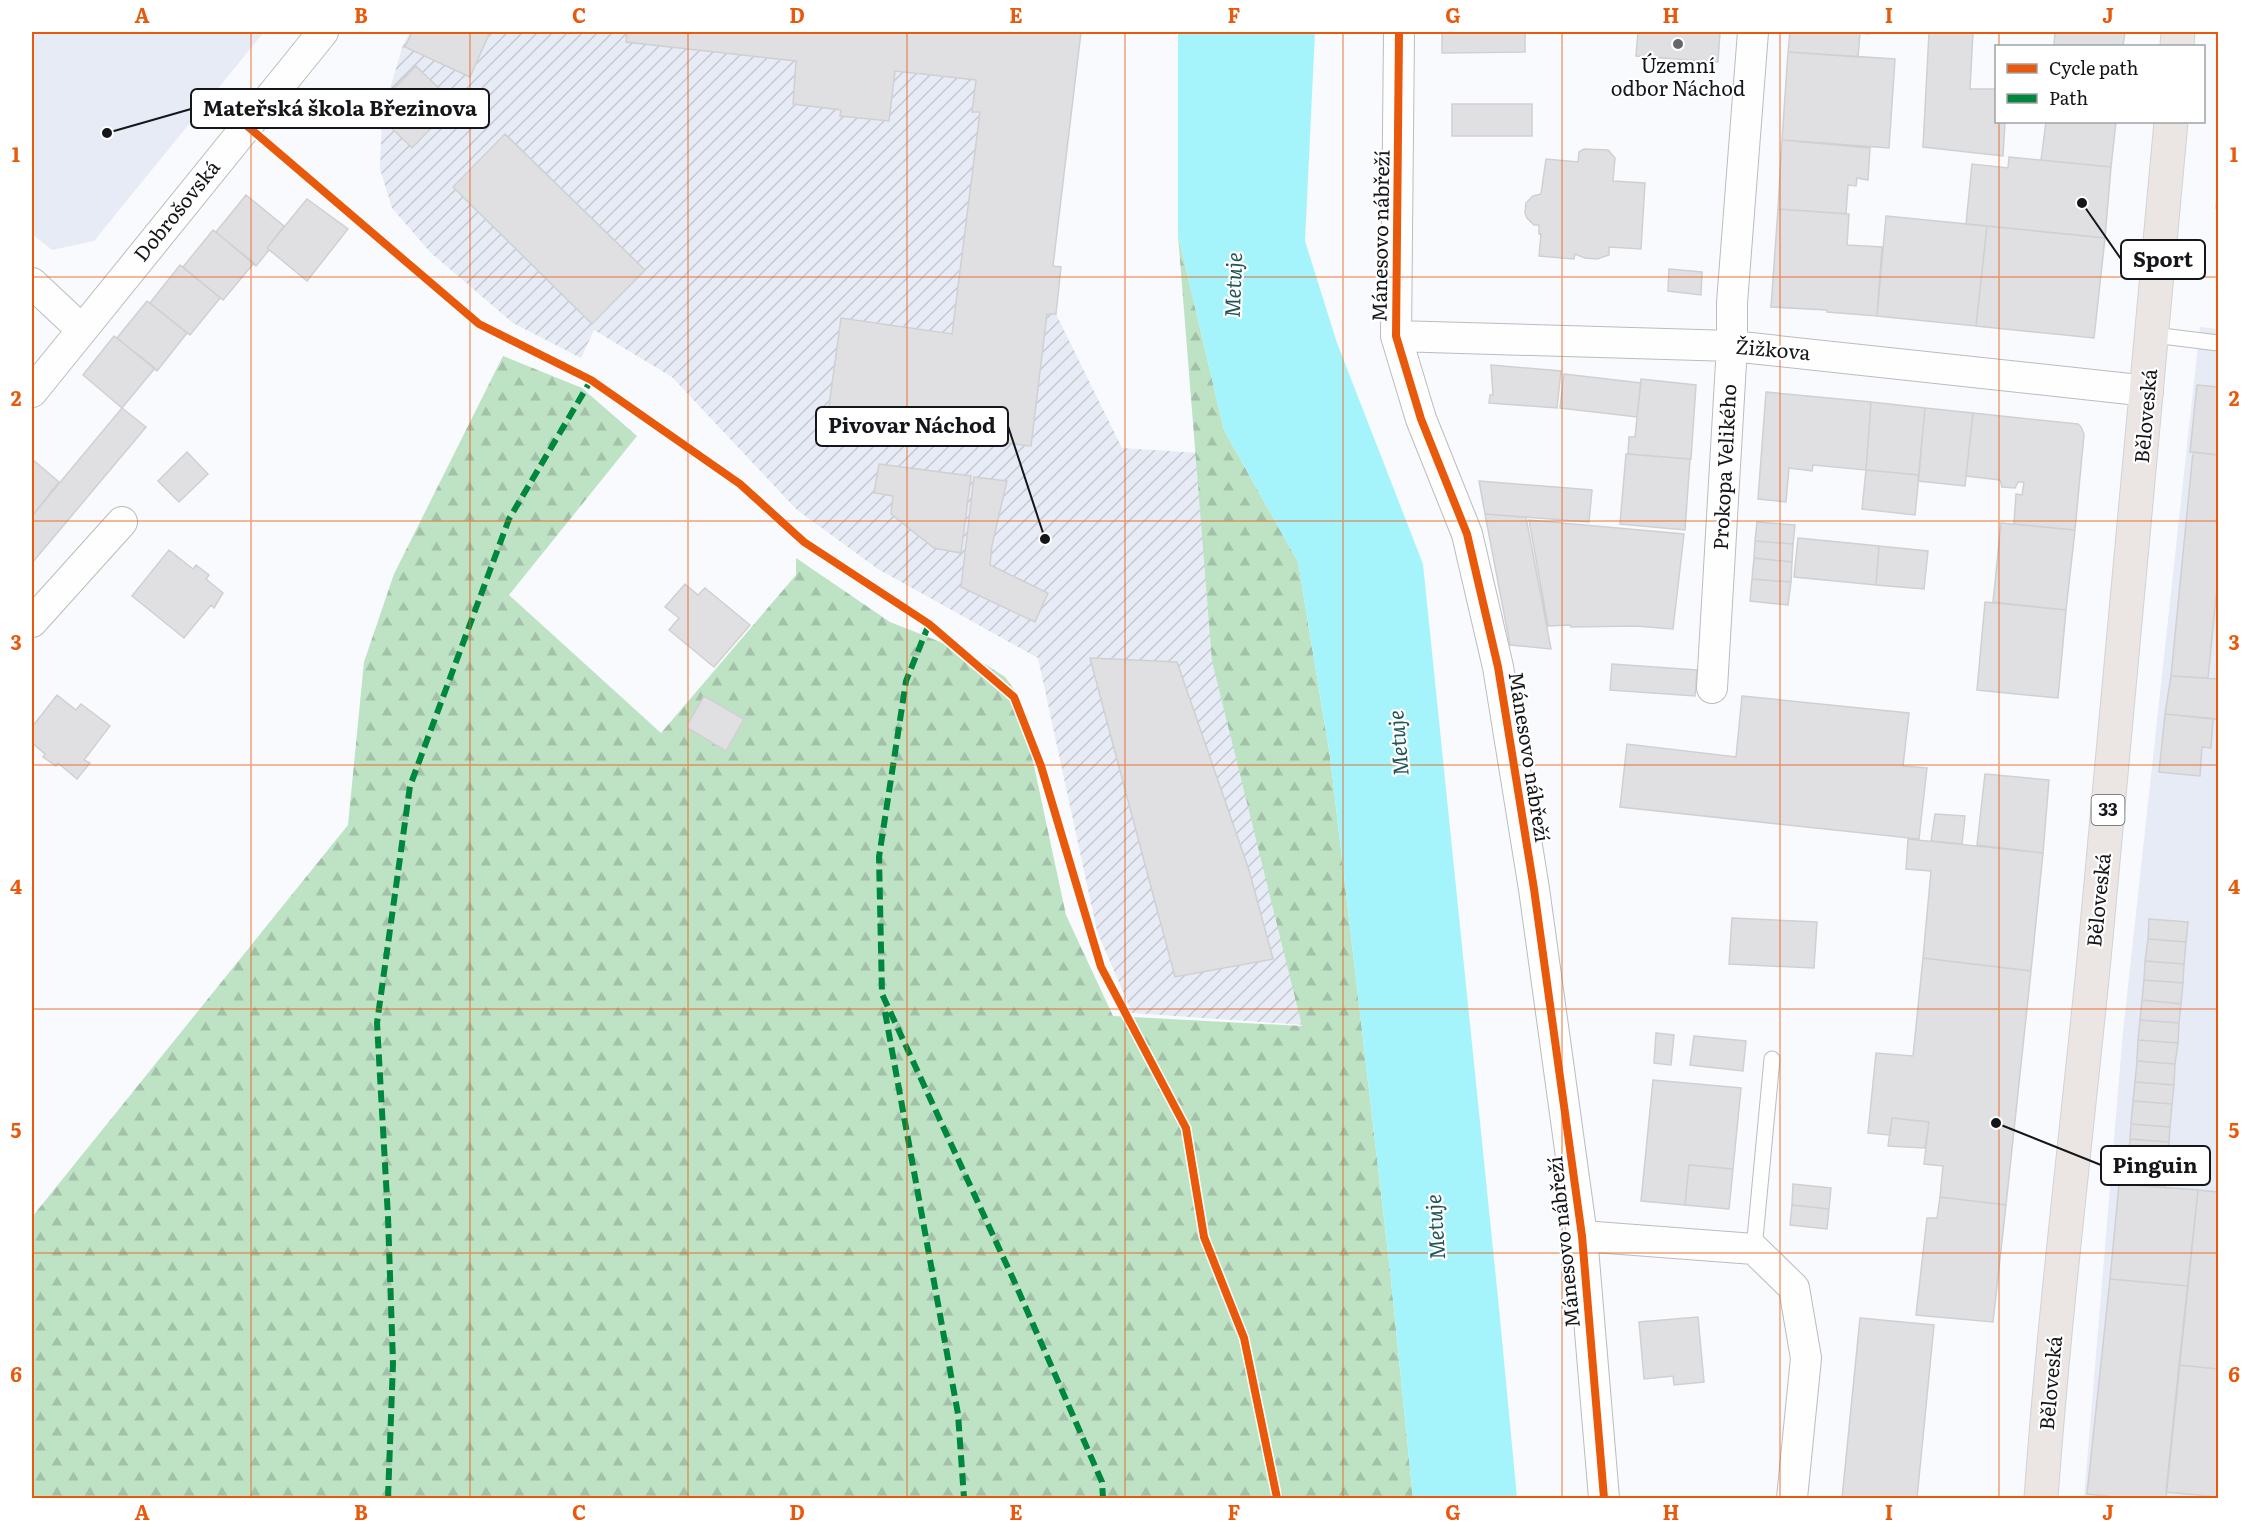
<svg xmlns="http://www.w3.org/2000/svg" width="2250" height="1530" font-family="Literata,serif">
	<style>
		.built { fill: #e6ebf5 }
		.industrial { fill: url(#industrial-furrows) }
		.forest { fill: url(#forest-firs) }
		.water { fill: #a5f4fc }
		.building { fill: #e0e0e3; stroke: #d0d0d3; stroke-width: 1.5 }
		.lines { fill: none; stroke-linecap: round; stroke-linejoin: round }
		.service-casing { stroke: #babcbe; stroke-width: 17 }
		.minor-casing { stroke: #babcbe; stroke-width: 32 }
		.primary-casing { stroke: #d2d3d5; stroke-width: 35 }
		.service { stroke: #fefeff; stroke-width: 15 }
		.minor { stroke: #fefeff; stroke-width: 30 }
		.primary { stroke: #ebe5e3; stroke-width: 33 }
		.quiet { stroke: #00873e; stroke-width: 6; stroke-dasharray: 12 6; stroke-linecap: butt }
		.cycleway-casing { stroke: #fff; stroke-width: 11 }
		.cycleway { stroke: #e8590c; stroke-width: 8 }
		.grid { fill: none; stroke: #e8590c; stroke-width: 1.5; stroke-opacity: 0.55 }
		.poi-dot { fill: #646669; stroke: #fff; stroke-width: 2 }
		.labels { text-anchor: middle; stroke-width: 4.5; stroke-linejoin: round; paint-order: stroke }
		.shield { fill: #fff; stroke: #5a5c5e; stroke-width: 1.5 }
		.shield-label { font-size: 18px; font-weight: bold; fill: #141619 }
		.poi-label { font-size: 20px; fill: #141619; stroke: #fff }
		.street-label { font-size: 20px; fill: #141619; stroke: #fff }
		.water-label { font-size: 21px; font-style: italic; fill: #225458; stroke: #fff }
		.leader { fill: none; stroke: #141619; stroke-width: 2 }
		.callout-dot { fill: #141619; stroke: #fff; stroke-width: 2 }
		.callout { fill: #fff; stroke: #141619; stroke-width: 2 }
		.callout-label { font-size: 21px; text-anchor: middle; font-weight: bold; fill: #141619 }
		.neatline { fill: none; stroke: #e8590c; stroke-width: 2 }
		.grid-label { font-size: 20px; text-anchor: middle; font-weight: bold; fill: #e8590c }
	</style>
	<defs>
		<pattern id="industrial-furrows" width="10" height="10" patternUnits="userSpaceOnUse" patternTransform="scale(1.5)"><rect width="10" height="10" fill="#e6ebf5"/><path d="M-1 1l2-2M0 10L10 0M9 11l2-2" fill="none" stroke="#c4c9d1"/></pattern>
		<pattern id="forest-firs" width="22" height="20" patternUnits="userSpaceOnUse" patternTransform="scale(1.5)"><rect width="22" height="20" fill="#bee2c4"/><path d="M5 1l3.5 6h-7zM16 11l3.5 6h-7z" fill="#a2c1a8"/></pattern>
	</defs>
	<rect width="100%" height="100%" fill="#f8fafd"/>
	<!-- built -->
	<path class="built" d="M32,32h232l-170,209 -42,9 -20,-16z
		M2200,327l18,2v1169h-134l39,-466z"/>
	<!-- industrial -->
	<path class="industrial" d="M410,32h671l-28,234 8,1 -5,47 66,134 93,6 147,575 -230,-16 -35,-82 -59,-273 -160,-89 -81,-59 -125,-133 -78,-47 -13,28 -68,-35 -83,-71 -38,-44 -12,-39 2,-54 21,-70z"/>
	<!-- forest -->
	<path class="forest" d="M1178,235l46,195 74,132 32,194 60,514 23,228h-1381v-281l316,-392 16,-163 30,-88 109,-218 79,32 55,48 -128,159 152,138 135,-158v-17l94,64 78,31 37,24 14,19 47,219 47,101 189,10 -90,-365z"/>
	<!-- water -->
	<path class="water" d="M1178,32h137l-10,209 32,102 86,221 76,744 18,190h-104l-23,-228 -60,-514 -32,-194 -74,-132 -46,-195z"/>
	<!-- building -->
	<path class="building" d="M412,32h78l-20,45 -65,-30z
		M627,32h454l-28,234 8,1 -5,47h-9l-16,132 -204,-25 14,-103 111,16 28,-222h-8l4,-32 -81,-9 -6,50 -49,-5 1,-6 -48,-6 3,-43 -170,-19z
		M1442,32h83v20l-83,1z
		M1638,32h82l-2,30 -82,-6z
		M1790,32h80l-1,2 -9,-1 -2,24 -70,-5z
		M1929,32h44l-3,57h26v33h9l-2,34 -80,-9z
		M2055,32h70l-2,14h-69z
		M1788,52l107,7 -6,89 -107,-8z
		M416,66l35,34 -20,21 4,3 -23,24 -39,-38z
		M1452,104h80v32h-80z
		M2046,122h70l-5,45 -70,-7z
		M505,134l140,136 -53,54 -139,-137z
		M1782,140l88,8 -2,32 -11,-2 -1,8 -8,-1 -2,29 -68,-5z
		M1584,149l24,1 7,8 -2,23 32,2 -4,66 -32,-2v8l-12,4 -12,-1 -10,-4 -1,5 -35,-3 2,-22h-2v-9h-5l-7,-7 -2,-5 1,-10 7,-7 8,-2 5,-35 32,3 1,-10z
		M2009,157l102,10 -6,71 -139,-14 6,-60 36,4z
		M2218,181v27h-2z
		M246,195l38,31 -17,22 2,2 -13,16 -40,-34z
		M307,199l41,30 -41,52 -40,-33z
		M1778,209l71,5 -2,31 35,2 -5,69 -50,-4v-2l-56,-3z
		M1886,216l101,10 -11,100 -99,-10z
		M1987,226l118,12 -11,100 -118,-12z
		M213,230l41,33 -31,37 -40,-33z
		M180,265l40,33 -30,37 -40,-32z
		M1669,269l33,3 -1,23 -33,-4z
		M147,301l40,32 -30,38 -40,-33z
		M114,336l41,32 -33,40 -39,-33z
		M1491,365l70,6 -4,37 -68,-5 1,-8h3z
		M1564,374l77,9 -4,34 -77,-9z
		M1641,379l55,6 -5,74 -63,-5 1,-17h6z
		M2197,385l21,2v68l-28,-3z
		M1766,392l105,10 -5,68 -53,-5 -1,6 -23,-3 -3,34 -28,-3z
		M1871,402l54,6 -6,67 -53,-5z
		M122,408l24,19 -114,136v-47z
		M1925,408l48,5 -8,73 -47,-5z
		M1973,413l105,11 3,3 3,7 -9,96 -61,-6 2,-30 6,1 2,-13h-6l-3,6 -13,-1 -2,-7 -34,-4z
		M187,452l21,22 -29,28 -21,-21z
		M2193,452l25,3v122l-10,101 -37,-2z
		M1626,454l64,5 -5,71 -65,-6z
		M32,459l27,23 -27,34z
		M879,464l92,12 -10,77 -27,-5 -43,-34 2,-18 -19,-3z
		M1866,470l53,5 -4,40 -53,-6z
		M974,477l33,4 -15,64 -2,20 58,28 -13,29 -74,-35z
		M1479,481l113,9 -3,32 -104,-8z
		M1485,514l41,3 25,132 -41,-4z
		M1529,520l155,14 -11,95 -38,-3 -64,1 -1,-2 -22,1z
		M1757,522l38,3 -2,19 -38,-3z
		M2001,523l74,7 -9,80 -73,-8z
		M1798,538l81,8 -3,39 -82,-8z
		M1755,541l38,3 -1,18 -38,-4z
		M1879,546l49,5 -4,38 -48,-4z
		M169,550l24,19 3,-4 13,10 -3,4 17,14 -9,15 -3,-3 -27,33 -52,-42z
		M1754,558l38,4 -1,20 -39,-3z
		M1752,579l39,3 -3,23 -38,-4z
		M685,584l13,11 7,-7 45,37 -36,42 -45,-37 10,-12 -14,-11z
		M1985,602l81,8 -8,88 -81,-8z
		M1090,658l87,4 72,208 24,89 -98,18z
		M1612,664l85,6 -2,26 -85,-6z
		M2171,676l47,3v40l-53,-5z
		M57,695l19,15 5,-6 29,22 -26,34 6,3 -13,16 -19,-16 -2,3 -13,-9 2,-3 -13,-11v-16z
		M704,696l40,23 -18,32 -40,-24z
		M1742,696l167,17 -6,53 24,2 -8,71 -299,-32 7,-63 109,13z
		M2165,714l48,5 -2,29 -9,-1 -2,29 -41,-4z
		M1985,774l64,6 -6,73 -66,-8z
		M1935,814l30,2 -3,28 -31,-3z
		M1908,839l135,14 -12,118 -108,-13 8,-87 -25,-2z
		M1732,918l85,4 -3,46 -85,-4z
		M2149,919l39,3 -2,20 -38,-3z
		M2148,939l38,3 -2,22 -39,-3z
		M1923,958l108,13 -25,234 -66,-8 3,-31 -19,-2 5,-42 -37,-4 -2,17 -22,-2 8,-80 37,3z
		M2145,961l39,3 -1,19 -39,-3z
		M2144,980l39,3 -2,21 -39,-4z
		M2142,1000l39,4 -2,19 -39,-3z
		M2140,1020l39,3 -1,20 -40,-3z
		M1656,1033l18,2 -3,30 -17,-2z
		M1694,1036l52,5 -3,30 -53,-6z
		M2138,1040l40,3 -3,21 -38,-3z
		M2137,1061l38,3 -1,21 -39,-3z
		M1653,1080l88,8 -8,81 -44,-4 -4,40 -44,-4z
		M2135,1082l39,3 -2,19 -39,-3z
		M2133,1101l39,3 -2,23 -39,-3z
		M1892,1118l37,4 -4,26 -37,-2z
		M2131,1124l39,3 -1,15 -39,-3z
		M2130,1139l39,3 -2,21 -39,-3z
		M2128,1160l39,3 -2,25 -39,-4z
		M1689,1165l44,4 -4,40 -44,-4z
		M1793,1184l38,4 -2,21 -37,-4z
		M2119,1184l79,6 -10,96 -78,-7z
		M2198,1190l20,2v177l-39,-4z
		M1940,1197l66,8 -13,117 -77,-7 11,-97h10z
		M1792,1205l37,4 -2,20 -37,-4z
		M2110,1279l78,7 -22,212h-41l-38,-4z
		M1698,1317l6,65 -30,3 -1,-9 -29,3 -5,-57z
		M1860,1318l74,7 -17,173h-75z
		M2179,1365l39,4v128l-52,-5z"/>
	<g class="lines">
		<defs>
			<path id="service" d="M2154,335l64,8
				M1754,1249l18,-190"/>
			<path id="minor" d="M1399,32l-3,304 25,83 46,115 31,133 36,222 48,347 22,262
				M32,283l50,47
				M1396,336l336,10 416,45
				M32,392l291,-360
				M32,622l90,-100
				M1712,688l20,-342v-43l21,-271
				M1582,1236l172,13 40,39 12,70 -14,140"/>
			<path id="primary" d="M2177,46l1,-14
				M2041,1498c13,-180 35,-359 53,-539 27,-279 53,-558 77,-837"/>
		</defs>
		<!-- service casing -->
		<use href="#service" class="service-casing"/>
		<!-- minor casing -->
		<use href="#minor" class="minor-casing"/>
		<!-- primary casing -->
		<use href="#primary" class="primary-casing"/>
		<!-- service -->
		<use href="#service" class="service"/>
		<!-- minor -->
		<use href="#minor" class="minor"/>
		<!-- primary -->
		<use href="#primary" class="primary"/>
		<!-- quiet -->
		<path class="quiet" d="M929,624l-23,57 -27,176 3,137 133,289 87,199 1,16
			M885,1012l73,402 6,84
			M388,1498l5,-135 -5,-146 -11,-194 33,-237 99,-267 82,-139"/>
		<defs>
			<path id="cycleway" d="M1399,32l-3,304 25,83 46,115 31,133 36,222 48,347 22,262
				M246,125l233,199 112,56 149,104 64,58 125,82 85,73 27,69 60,201 85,161 18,109 40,101 33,160"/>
		</defs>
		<!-- cycleway casing -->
		<use href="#cycleway" class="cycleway-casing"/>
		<!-- cycleway -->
		<use href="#cycleway" class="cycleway"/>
	</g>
	<!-- grid -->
	<path class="grid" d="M251,32v1466M470,32v1466M688,32v1466M907,32v1466M1125,32v1466M1343,32v1466M1562,32v1466M1780,32v1466M1999,32v14M1999,122v1376M32,277h2186M32,521h2186M32,765h2186M32,1009h2186M32,1253h2186"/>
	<!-- markers -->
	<circle class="poi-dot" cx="1678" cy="44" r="6"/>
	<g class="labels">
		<!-- shield labels -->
		<rect class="shield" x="2091.5" y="795" width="33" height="30" rx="4.5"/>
		<g class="shield-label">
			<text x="2108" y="816">33</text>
		</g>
		<!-- poi labels -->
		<g class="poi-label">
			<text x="1678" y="73">Územní<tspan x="1678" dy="23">odbor Náchod</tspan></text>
		</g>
		<!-- street labels -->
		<g class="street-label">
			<text transform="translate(177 211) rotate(-51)" y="7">Dobrošovská</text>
			<text transform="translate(1381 236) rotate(-89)" y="7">Mánesovo nábřeží</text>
			<text transform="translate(1773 350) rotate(5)" y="7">Žižkova</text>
			<text transform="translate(2146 416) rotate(-85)" y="7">Běloveská</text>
			<text transform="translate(1725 467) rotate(-87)" y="7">Prokopa Velikého</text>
			<text transform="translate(1529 757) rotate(81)" y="7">Mánesovo nábřeží</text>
			<text transform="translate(2099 900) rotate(-84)" y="7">Běloveská</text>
			<text transform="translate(1564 1242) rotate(-96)" y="7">Mánesovo nábřeží</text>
			<text transform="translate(2051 1383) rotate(-85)" y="7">Běloveská</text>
		</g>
		<!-- water labels -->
		<g class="water-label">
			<text transform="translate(1234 285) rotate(-88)" y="7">Metuje</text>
			<text transform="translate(1399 743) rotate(-95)" y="7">Metuje</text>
			<text transform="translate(1436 1227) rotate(-94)" y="7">Metuje</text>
		</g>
	</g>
	<!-- callouts -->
	<path class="leader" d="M107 133L191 109M2082 203L2121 259M1045 539L1008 426M1996 1123L2101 1165"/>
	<g class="callout-dot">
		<circle cx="107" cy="133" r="6"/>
		<circle cx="2082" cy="203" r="6"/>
		<circle cx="1045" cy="539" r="6"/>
		<circle cx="1996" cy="1123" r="6"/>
	</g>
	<g class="callout">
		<rect x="191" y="89" width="298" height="39" rx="6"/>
		<rect x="2121" y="240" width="84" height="39" rx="6"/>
		<rect x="816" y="407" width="192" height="39" rx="6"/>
		<rect x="2101" y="1146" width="109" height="39" rx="6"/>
	</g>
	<g class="callout-label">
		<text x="340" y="116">Mateřská škola Březinova</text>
		<text x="2163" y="267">Sport</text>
		<text x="912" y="433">Pivovar Náchod</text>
		<text x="2155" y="1173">Pinguin</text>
	</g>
	<!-- border -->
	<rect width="2250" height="1530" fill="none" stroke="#ffffff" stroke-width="66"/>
	<!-- legend -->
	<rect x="1995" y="45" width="210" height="78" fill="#ffffff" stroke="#a1a2a3" stroke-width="1.5"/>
	<rect x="2007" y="64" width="30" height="9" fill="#e8590c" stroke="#a1a2a3" stroke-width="1.5"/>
	<text x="2049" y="75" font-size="18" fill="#141619">Cycle path</text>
	<rect x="2007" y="94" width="30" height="9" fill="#00873e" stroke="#a1a2a3" stroke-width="1.5"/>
	<text x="2049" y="105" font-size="18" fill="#141619">Path</text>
	<rect x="33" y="33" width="2184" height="1464" class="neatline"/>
	<g class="grid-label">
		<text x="142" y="23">A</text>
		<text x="361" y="23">B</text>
		<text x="579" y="23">C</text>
		<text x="797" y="23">D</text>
		<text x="1016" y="23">E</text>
		<text x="1234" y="23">F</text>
		<text x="1453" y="23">G</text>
		<text x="1671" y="23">H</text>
		<text x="1889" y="23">I</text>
		<text x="2108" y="23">J</text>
		<text x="16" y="162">1</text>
		<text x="2234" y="162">1</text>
		<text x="16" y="406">2</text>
		<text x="2234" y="406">2</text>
		<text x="16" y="650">3</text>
		<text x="2234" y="650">3</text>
		<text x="16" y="894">4</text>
		<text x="2234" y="894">4</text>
		<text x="16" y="1138">5</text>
		<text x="2234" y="1138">5</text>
		<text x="16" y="1382">6</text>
		<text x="2234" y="1382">6</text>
		<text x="142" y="1520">A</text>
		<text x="361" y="1520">B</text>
		<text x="579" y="1520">C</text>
		<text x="797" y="1520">D</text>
		<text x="1016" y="1520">E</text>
		<text x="1234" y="1520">F</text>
		<text x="1453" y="1520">G</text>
		<text x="1671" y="1520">H</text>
		<text x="1889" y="1520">I</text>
		<text x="2108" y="1520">J</text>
	</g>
</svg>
